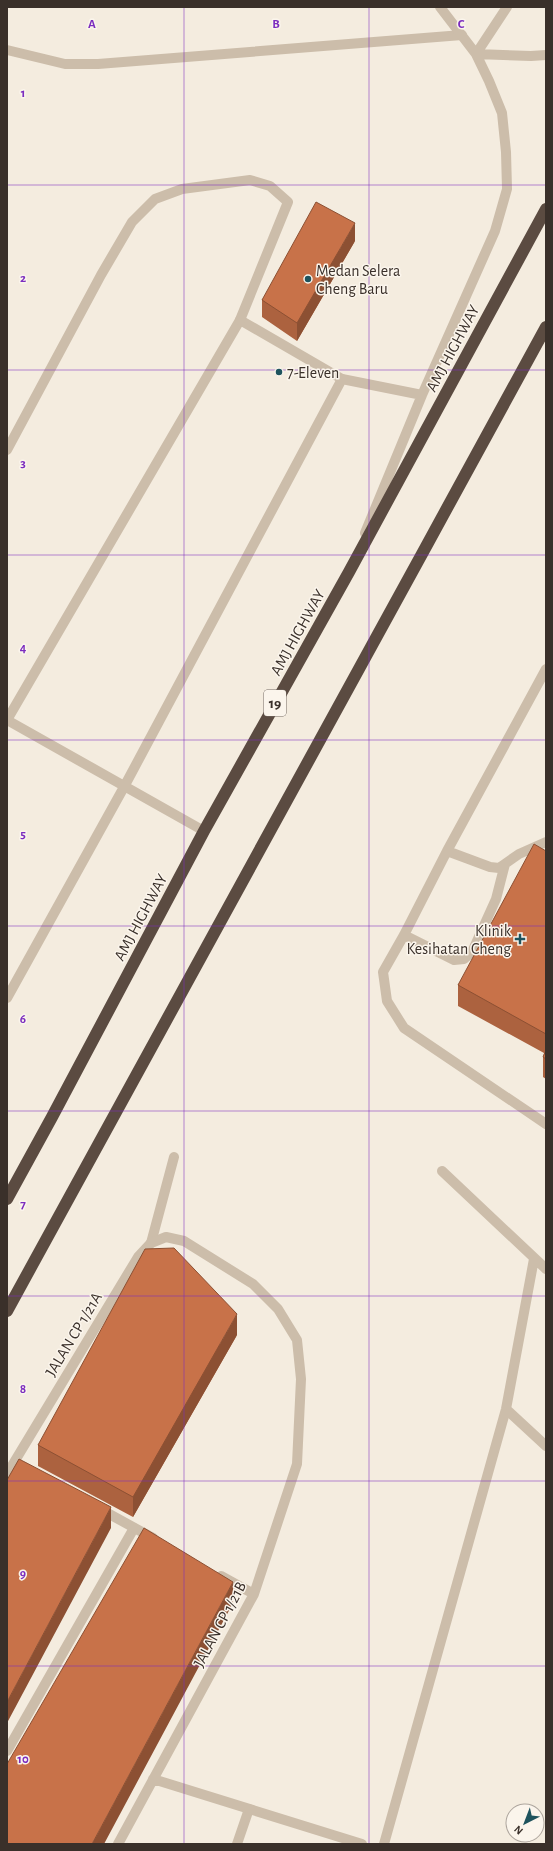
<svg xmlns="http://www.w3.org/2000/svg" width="553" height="1851" font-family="'Alegreya Sans',sans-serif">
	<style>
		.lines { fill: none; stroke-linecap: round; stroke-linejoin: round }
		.lane { stroke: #ccbdaa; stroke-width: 10 }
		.street { stroke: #ccbdaa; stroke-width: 10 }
		.highway { stroke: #5b4b41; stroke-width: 12 }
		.wall { fill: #ac623f }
		.shaded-wall { fill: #8c5033 }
		.building { fill: #c87249; stroke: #8c5033 }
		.grid { fill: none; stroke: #7b2cbf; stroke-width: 1; stroke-opacity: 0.55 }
		.poi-dot { fill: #1e535d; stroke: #fbf5ec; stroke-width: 1.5 }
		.labels { text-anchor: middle; stroke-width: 3; stroke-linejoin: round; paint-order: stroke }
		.shield { fill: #fbf5ec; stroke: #746b64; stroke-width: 1 }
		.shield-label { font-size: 15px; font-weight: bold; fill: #3a302a }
		.poi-label { font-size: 16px; fill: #3a302a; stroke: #fbf5ec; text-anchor: start }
		.street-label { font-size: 16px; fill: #3a302a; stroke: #fbf5ec }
		.grid-label { font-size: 13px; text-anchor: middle; font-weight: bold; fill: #7b2cbf; stroke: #fbf5ec; stroke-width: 3; stroke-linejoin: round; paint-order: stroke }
	</style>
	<rect width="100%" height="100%" fill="#f4ecdf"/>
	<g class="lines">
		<!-- lane -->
		<path class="lane" d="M7,50l58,14h33l364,-29
			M546,669l-99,182 -43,84 -21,37 4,29 17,27 142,96
			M7,720l233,-400 102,59
			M447,851l43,16 9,1 20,-14 27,-12
			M404,935l50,25 10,-1 8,-7 24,-53 9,-35
			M151,1243l23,-86
			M7,1751l127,-223
			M237,1844l12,-35"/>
		<!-- street -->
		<path class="street" d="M476,54l55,2 15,-1
			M476,54l31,-47
			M7,450l94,-175 31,-53 23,-23 27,-10 68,-9 20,6 18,16 -48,118
			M365,533l57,-138 73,-164 12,-42 -1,-37 -4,-39 -13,-32 -13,-27 -36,-47
			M7,720l197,111
			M7,998l117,-211 218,-408 80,16
			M442,1171l104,98
			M506,1409l40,37
			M7,1474l131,-217 13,-14 15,-6 18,4 69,43 25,25 19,31 4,39 -4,85 -43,130 -136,250
			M100,1509l53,29
			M221,1576l33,18
			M153,1779l209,65
			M384,1844l122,-435 28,-150"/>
		<!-- highway -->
		<path class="highway" d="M7,1199l45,-82 152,-286 145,-259 197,-363
			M7,1311c182,-326 359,-656 539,-984"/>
	</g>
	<!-- wall -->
	<path class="wall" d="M355,241l-58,100 -35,-24v-17z
		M546,851v228l-3,-2v-20l1,-4 -86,-47v-21z
		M237,1335l-104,182 -95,-51v-21z"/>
	<!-- shaded-wall -->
	<path class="shaded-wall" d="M355,223v18l-58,100v-18z
		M237,1314v21l-104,182v-20z
		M111,1507v21l-104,195v-21z
		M233,1582v21l-129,241h-12z"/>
	<!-- building -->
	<path class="building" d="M316,202l39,21 -58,100 -35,-23z
		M534,844l12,7v183l-88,-49z
		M546,1050v9l-3,-2z
		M174,1248l63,66 -104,183 -95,-52 107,-196z
		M19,1459l92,48 -104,195v-222z
		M144,1528l89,54 -141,262h-85v-80z"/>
	<!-- grid -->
	<path class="grid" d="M184,7v1837M369,7v1837M7,185h539M7,370h539M7,555h539M7,740h539M7,926h539M7,1111h539M7,1296h539M7,1481h539M7,1666h539"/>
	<!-- markers -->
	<g class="poi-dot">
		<circle cx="308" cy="279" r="4"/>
		<circle cx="279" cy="372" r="4"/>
		<path d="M518 933h4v4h4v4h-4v4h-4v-4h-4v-4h4z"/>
	</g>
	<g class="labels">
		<!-- shield labels -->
		<rect class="shield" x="264" y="690" width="22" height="26" rx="3"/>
		<g class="shield-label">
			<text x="275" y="708">19</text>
		</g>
		<!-- poi labels -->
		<g class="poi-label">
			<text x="316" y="276">Medan Selera<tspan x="316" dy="18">Cheng Baru</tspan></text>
			<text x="287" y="378">7-Eleven</text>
			<text x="511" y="936" text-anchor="end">Klinik<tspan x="511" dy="18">Kesihatan Cheng</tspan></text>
		</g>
		<!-- street labels -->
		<g class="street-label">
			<text transform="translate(452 348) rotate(-62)" y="6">AMJ HIGHWAY</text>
			<text transform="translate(297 632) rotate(-61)" y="6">AMJ HIGHWAY</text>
			<text transform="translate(140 917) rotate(-62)" y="6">AMJ HIGHWAY</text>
			<text transform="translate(73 1334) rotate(-59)" y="6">JALAN CP 1/21A</text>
			<text transform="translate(219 1624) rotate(-62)" y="6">JALAN CP 1/21B</text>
		</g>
	</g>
	<g class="grid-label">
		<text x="92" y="28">A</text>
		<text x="276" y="28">B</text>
		<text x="461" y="28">C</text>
		<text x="23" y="97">1</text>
		<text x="23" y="282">2</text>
		<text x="23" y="467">3</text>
		<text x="23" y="652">4</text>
		<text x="23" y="838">5</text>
		<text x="23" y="1023">6</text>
		<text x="23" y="1208">7</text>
		<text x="23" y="1393">8</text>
		<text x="23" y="1578">9</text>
		<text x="23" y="1763">10</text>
	</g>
	<!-- border -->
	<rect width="553" height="1851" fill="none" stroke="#3a302a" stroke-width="16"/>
	<!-- north arrow -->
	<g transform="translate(525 1823) rotate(222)"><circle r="19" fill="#fbf5ec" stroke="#aea69e"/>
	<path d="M0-3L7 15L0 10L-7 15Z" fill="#1e535d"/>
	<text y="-6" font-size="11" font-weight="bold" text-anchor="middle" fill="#3a302a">N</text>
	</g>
</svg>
